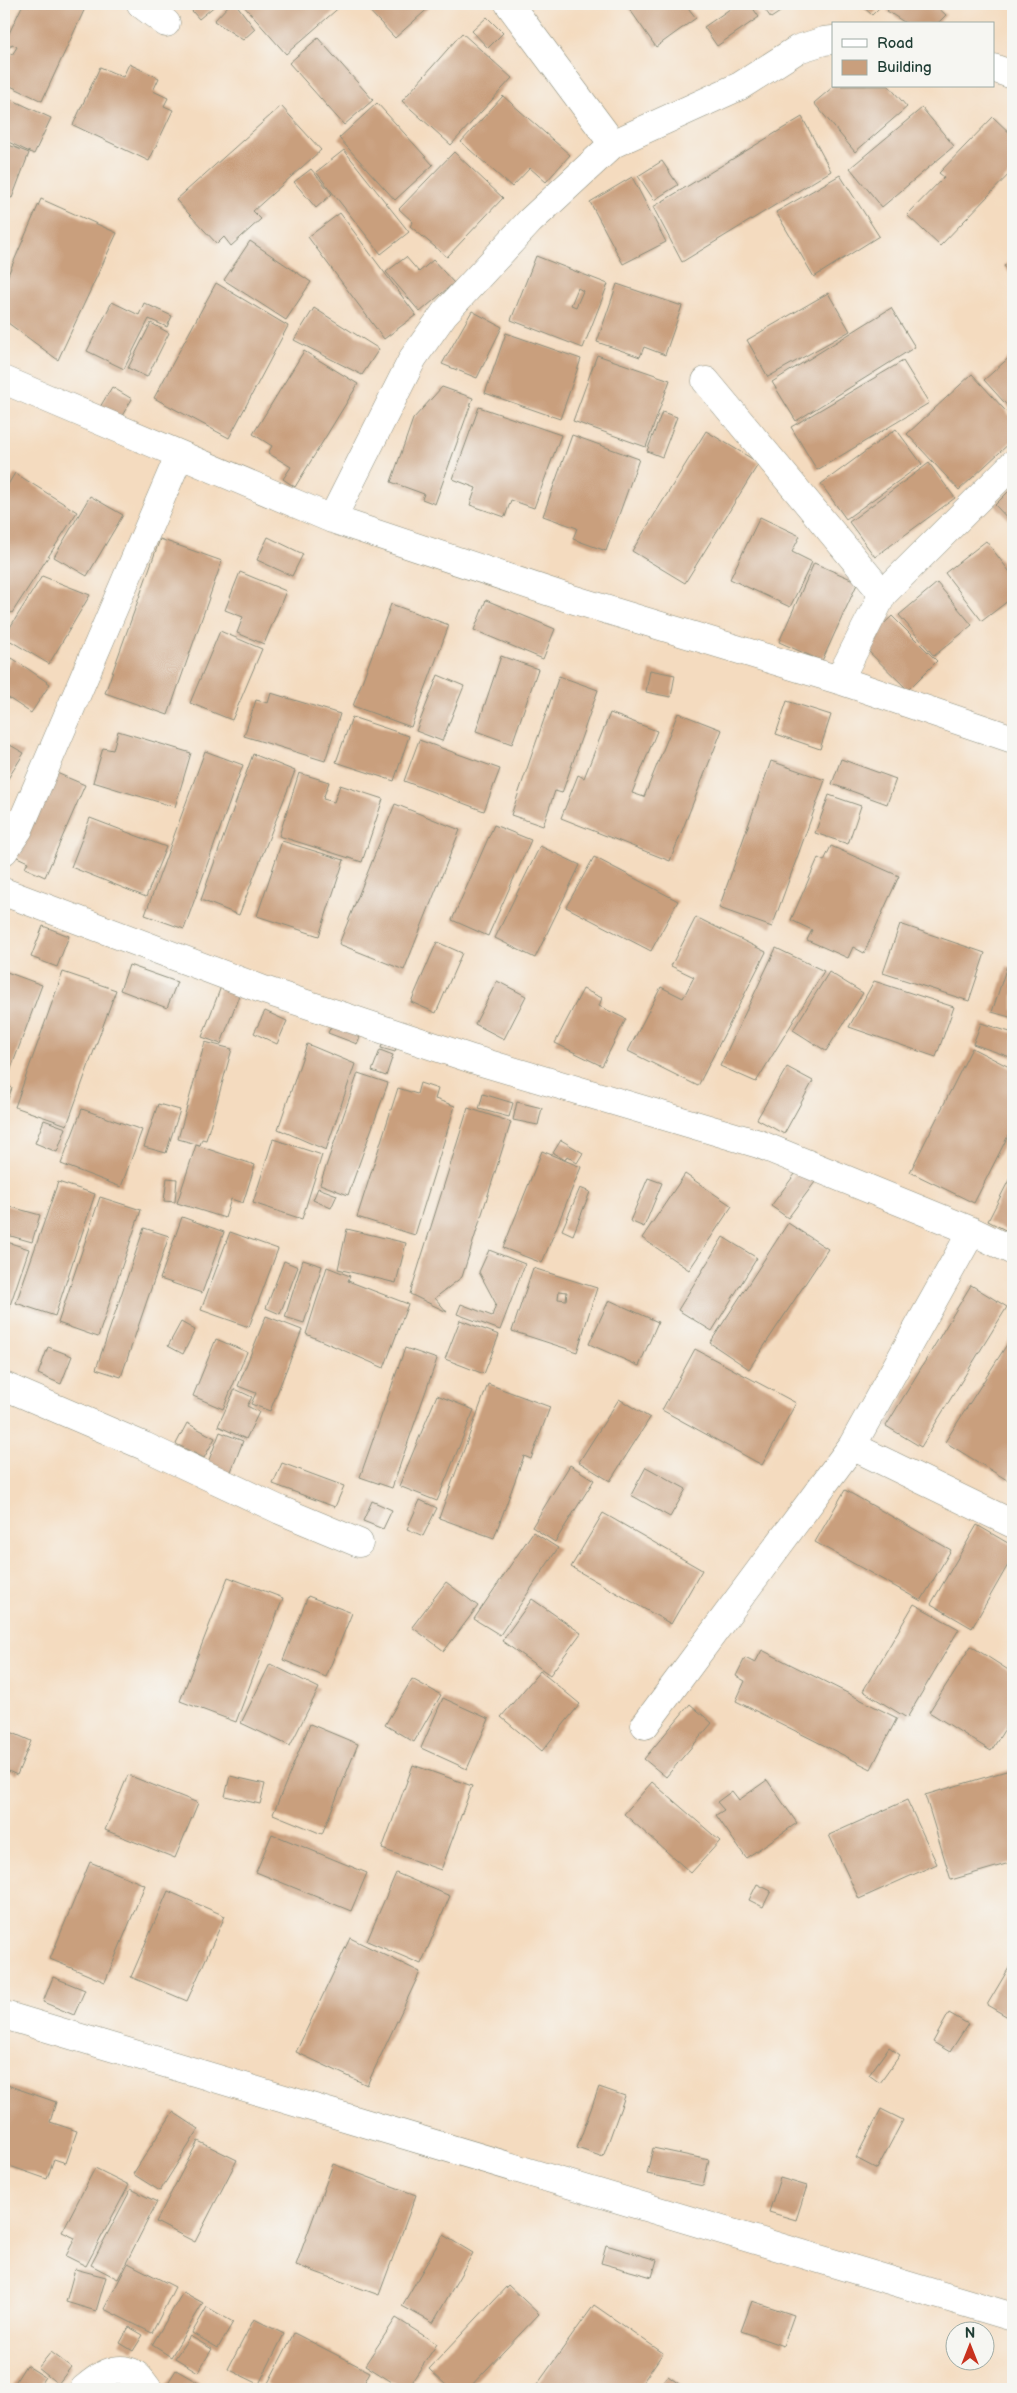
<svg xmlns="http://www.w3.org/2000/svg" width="1017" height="2393" font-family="'Balsamiq Sans',sans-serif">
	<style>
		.building { fill: #c99f7d; fill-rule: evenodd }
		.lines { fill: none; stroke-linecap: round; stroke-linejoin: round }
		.minor-casing { stroke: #8a8c7a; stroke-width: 29 }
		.minor { stroke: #fff; stroke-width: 28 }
	</style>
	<rect width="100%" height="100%" fill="#f6f6f2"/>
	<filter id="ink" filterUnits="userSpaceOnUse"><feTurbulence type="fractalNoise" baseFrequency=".02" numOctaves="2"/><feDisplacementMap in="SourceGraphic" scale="10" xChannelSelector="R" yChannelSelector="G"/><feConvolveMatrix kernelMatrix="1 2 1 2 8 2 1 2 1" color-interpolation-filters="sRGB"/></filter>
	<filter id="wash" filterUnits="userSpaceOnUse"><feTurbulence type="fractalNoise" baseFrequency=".0096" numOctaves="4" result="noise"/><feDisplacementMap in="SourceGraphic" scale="20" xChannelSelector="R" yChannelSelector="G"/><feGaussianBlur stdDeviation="1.12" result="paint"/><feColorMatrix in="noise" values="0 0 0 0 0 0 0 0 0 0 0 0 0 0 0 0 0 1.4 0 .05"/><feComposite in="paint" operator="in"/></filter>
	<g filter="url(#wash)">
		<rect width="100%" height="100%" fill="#f4dbbf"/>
		<g id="blocks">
			<!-- building -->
			<path class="building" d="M23,4h64l-45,97 -38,-18v-39zM12,44l5,3 -5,8 -5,-4z
				M186,4h31l-18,15z
				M230,4h6l19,25 -12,11 -29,-19z
				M242,4h101l-57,50z
				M363,4h70l-38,34z
				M626,4h59l11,14 -40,29z
				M737,4h13l9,13 -42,29 -13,-19z
				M761,4h31l-21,14z
				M860,4h23l-11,11z
				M894,4h40l12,11 -9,9h-30l-20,-13z
				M487,17l16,16 -15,15 -16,-17z
				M462,33l50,45 -61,67 -49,-44z
				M318,38l55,62 -29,25 -55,-62z
				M129,64l30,14 -6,13 15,7 -4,8 9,4 -24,51 -76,-36 27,-58 23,10z
				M834,86h55l18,21 -52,45 -41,-49z
				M4,96l47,22 -17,36 -30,-14z
				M503,96l67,59 -24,27 -16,-14 -18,19 -51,-45z
				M377,103l56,62 -38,35 -56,-62z
				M281,106l40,44 -68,61 8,8 -30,27 -7,-9 -7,7 -41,-44z
				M922,108l32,38 -72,61 -32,-39z
				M802,117l29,54 -149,91 -29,-55z
				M993,117l20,19v34l-73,76 -33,-31 37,-38 -5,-4z
				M4,143l25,10 -17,45 -8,-3z
				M344,150l65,82 -28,22 -65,-82z
				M454,152l49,46 -56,59 -37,-31 3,-4 -14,-13z
				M662,161l16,24 -24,15 -16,-24z
				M311,169l21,25 -16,14 -22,-26z
				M840,175l39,61 -65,41 -38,-65z
				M632,177l34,65 -43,22 -33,-62z
				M41,199l76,34 -59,127 -54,-40v-36z
				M340,213l76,102 -32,24 -76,-102z
				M250,241l61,41 -25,38 -62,-40z
				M536,256l72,28 -25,64 -72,-28zM578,288l5,3 -7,16 -5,-2z
				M406,257l13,15 14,-12 21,23 -34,29 -34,-40z
				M1013,259v19l-9,-12z
				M216,283l72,43 -59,112 -75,-40z
				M617,284l65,22 -17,49 -21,-8 -4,10 -43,-15z
				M828,293l22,38 -82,46 -21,-37z
				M112,302l27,13 5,-12 28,13 -5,11 -18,-8 -25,50 -37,-18z
				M314,308l65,41 -17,26 -68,-35z
				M891,308l24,39 -119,74 -24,-39z
				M472,311l30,16 -25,51 -35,-14z
				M151,323l18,10 -22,44 -19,-9z
				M506,333l75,26 -21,60 -75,-26z
				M304,351l54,33 -63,103 -12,-8 8,-12 -23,-14 4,-7 -19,-12z
				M1013,354v58l-29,-32z
				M597,355l73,25 -24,67 -73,-26z
				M903,361l26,42 -112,67 -26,-43z
				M972,374l41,45v21l-54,50 -52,-56z
				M112,387l20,12 -12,20 -20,-12z
				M442,387l31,11 -38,106 -13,-5 2,-5 -33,-12 22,-63z
				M479,407l82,28 -27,73 -23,-8 -6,17 -35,-12 6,-17 -23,-9z
				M662,412l15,5 -15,40 -15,-6z
				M896,429l26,35 -76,55 -25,-35z
				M706,431l53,32 -74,120 -53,-32z
				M572,435l67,24 -33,92 -33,-12 4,-11 -34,-12z
				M929,463l26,35 -80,59 -26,-35z
				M15,473l62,39 -65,101 -8,-5v-117z
				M1013,487v37l-18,-19z
				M90,496l33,19 -36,61 -33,-19z
				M760,517l40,19 -8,16 20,10 -22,45 -60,-28z
				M268,537l35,17 -11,22 -35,-16z
				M160,539l62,22 -54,154 -63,-22z
				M986,541l27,35v21l-31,24 -37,-48z
				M814,563l44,19 -36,79 -43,-19z
				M240,572l46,19 -22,53 -27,-11 6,-16 -18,-7z
				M42,576l48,19 -41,69 -45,-27z
				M937,583l35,42 -38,31 -35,-41z
				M486,600l69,29 -12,30 -69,-29z
				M391,604l58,21 -38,102 -58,-21z
				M892,616l45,45 -29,29 -46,-45z
				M220,631l42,18 -30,71 -42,-17z
				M501,656l37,13 -26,75 -36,-13z
				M12,658l38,26 -19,29 -27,-18v-25z
				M650,670l25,5 -4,22 -25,-5z
				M438,675l26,11 -22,55 -26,-10z
				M559,676l39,14 -36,103 -7,-2 -12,35 -32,-11z
				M271,693l69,21 -15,47 -81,-25 12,-36 12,3z
				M787,701l44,14 -11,34 -44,-15z
				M610,713l47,18 -25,62 12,4 34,-84 44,17 -52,131 -109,-43 17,-43 6,3z
				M352,717l57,19 -15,45 -58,-19z
				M118,731l73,22 -16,54 -82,-25 10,-34 10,2z
				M419,740l81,29 -16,42 -80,-30z
				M10,745l14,8 -20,32v-30z
				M205,751l38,14 -59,164 -39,-14z
				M253,754l42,17 -56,144 -38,-15z
				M841,759l55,20 -9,25 -55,-20z
				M771,761l54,19 -53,147 -53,-19z
				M52,771l33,14 -40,92 -20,-9 3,-6 -13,-6z
				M299,773l30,9 -6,17 11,3 6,-17 43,14 -21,63 -83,-26z
				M829,795l32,11 -13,38 -33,-11z
				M395,804l65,26 -56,140 -65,-26z
				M90,818l76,29 -20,50 -75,-30z
				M494,825l37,15 -43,96 -36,-16z
				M282,841l62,19 -25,76 -62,-20z
				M540,846l40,19 -45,93 -40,-20z
				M831,846l68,30 -35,77 -11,-6 -5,11 -41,-18 5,-10 -21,-10 27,-62 6,3z
				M594,857l84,44 -27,50 -85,-44z
				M696,917l70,35 -68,134 -70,-35 33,-64 22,11 11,-21 -23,-11z
				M900,924l85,29 -16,48 -86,-28z
				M43,926l26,10 -12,31 -26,-10z
				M437,942l25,11 -26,60 -25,-11z
				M776,948l48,23 -68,111 -36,-16z
				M129,965l48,17 -10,26 -47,-18z
				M1007,966l6,2v50l-21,-6z
				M4,971l38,14 -36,97 -2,-1z
				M63,972l53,18 -49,135 -52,-18z
				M829,972l34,21 -37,58 -33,-21z
				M497,981l29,15 -22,43 -29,-15z
				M874,981l80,26 -18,50 -87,-30z
				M222,984l19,6 -20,54 -19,-7z
				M583,989l19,9 -3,8 27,13 -24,47 -47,-23z
				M265,1011l22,10 -10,23 -23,-11z
				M334,1019l29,10 -6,15 -29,-11z
				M981,1023l32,10v25l-40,-14z
				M384,1037l14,5 -3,10 -14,-4z
				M205,1042l27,7 -26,91 -4,-1 -2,6 -22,-6z
				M307,1044l48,20 -29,86 -48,-21z
				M972,1048l41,21v57l-39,77 -64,-31z
				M380,1050l13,5 -7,21 -14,-5z
				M787,1067l26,14 -29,53 -27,-15z
				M358,1073l30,10 -40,112 -28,-11z
				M420,1083l18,6 -3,10 20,7 -40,129 -58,-18 41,-129 19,6z
				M4,1085l8,3 -8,22z
				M483,1094l30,9 -4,14 -30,-8z
				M517,1102l25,6 -4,17 -25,-5z
				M158,1104l22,6 -14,43 -22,-6z
				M468,1108l43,14 -49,155 -27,21 12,14 -37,-18z
				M82,1109l60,21 -21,57 -60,-23z
				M44,1120l22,8 -9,24 -22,-9z
				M273,1139l49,16 -20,64 -49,-16z
				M561,1140l22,13 -6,10 -10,-7 -2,4 -12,-7z
				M196,1145l59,20 -12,38 -12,-4 -6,19 -48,-15z
				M542,1151l39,16 -39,96 -39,-15z
				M798,1170l17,12 -27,36 -17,-12z
				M1013,1172v62l-25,-13z
				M685,1174l47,32 -43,64 -47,-32z
				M167,1178l10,1 -2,23 -11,-1z
				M648,1178l14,5 -18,44 -14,-6z
				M58,1182l37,12 -40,122 -39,-13z
				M318,1188l19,7 -6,13 -18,-8z
				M580,1188l10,4 -17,43 -11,-5z
				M100,1197l41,13 -43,127 -40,-14z
				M4,1205l36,10 -8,27 -28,-8z
				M182,1217l42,15 -22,61 -42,-14z
				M788,1223l40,26 -79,120 -39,-26z
				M144,1228l25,8 -48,141 -25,-8z
				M347,1229l59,14 -10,40 -58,-14z
				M230,1232l48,17 -29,78 -48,-17z
				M723,1237l34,21 -45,73 -34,-21z
				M4,1241l25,8 -25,74z
				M489,1250l36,14 -25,66 -43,-16 4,-10 31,12 4,-12 -17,-32z
				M303,1260l19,6 -18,57 -19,-6z
				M284,1261l14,6 -18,47 -14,-6z
				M327,1267l23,9 -2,5 60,23 -24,64 -78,-34z
				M533,1268l64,20 -20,64 -65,-21zM559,1291l8,1 -1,8 -8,-1z
				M971,1285l36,22 -86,140 -35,-21z
				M609,1300l49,22 -19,44 -50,-22z
				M266,1316l36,14 -32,81 -19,-7 5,-11 -18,-7z
				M460,1320l39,15 -15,39 -39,-15z
				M181,1322l14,8 -12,24 -15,-8z
				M1013,1335v134l-6,11 -62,-38z
				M216,1339l31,13 -24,57 -30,-13z
				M48,1347l24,9 -11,28 -23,-10z
				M405,1348l32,11 -45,129 -32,-11z
				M695,1349l101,54 -34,62 -100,-55z
				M488,1384l62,23 -19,52 -7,-3 -30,82 -55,-20z
				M235,1389l17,8 -5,9 12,6 -13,27 -28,-13z
				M437,1395l37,15 -37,91 -38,-15z
				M619,1399l31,19 -40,63 -31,-19z
				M187,1423l28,15 -11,20 -28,-14z
				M220,1432l23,9 -13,33 -23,-9z
				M282,1463l62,23 -9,21 -62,-23z
				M570,1465l24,15 -39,62 -23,-15z
				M646,1467l40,22 -16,28 -39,-22z
				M845,1490l106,60 -30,51 -106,-59z
				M420,1500l17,8 -14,28 -16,-7z
				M372,1501l20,9 -9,19 -20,-8z
				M603,1513l99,57 -31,54 -100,-57z
				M977,1525l36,21v10l-41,72 -41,-24z
				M533,1532l25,16 -58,87 -26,-16z
				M228,1577l55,21 -47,124 -56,-21z
				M446,1582l32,24 -34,45 -32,-24z
				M308,1596l44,17 -26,64 -43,-17z
				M532,1599l49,34 -31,42 -48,-34z
				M914,1604l45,25 -52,89 -44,-27z
				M971,1646l42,27v43l-22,35 -62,-39z
				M762,1650l135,68 -26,51 -135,-68 9,-20 -9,-5 9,-18 10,5z
				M270,1664l49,24 -29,58 -49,-23z
				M540,1671l40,33 -38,47 -41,-34z
				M412,1679l29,16 -27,47 -29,-17z
				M443,1698l46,21 -22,50 -46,-21z
				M690,1704l22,19 -46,54 -22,-18z
				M310,1724l48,20 -36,90 -49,-20z
				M4,1729l27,12 -14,34 -13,-6z
				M413,1765l59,21 -31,84 -59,-21z
				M1013,1769v93l-62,18 -26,-85z
				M128,1775l70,28 -23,55 -70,-28z
				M230,1776l35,8 -5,20 -35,-8z
				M767,1780l30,43 -51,35 -30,-43 8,-5 -7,-8 15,-11 7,9z
				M652,1782l68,59 -29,32 -67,-59z
				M907,1800l30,64 -78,35 -30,-64z
				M272,1834l95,39 -16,38 -95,-39z
				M90,1862l55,23 -40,97 -55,-23z
				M396,1873l54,23 -29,68 -54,-23z
				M757,1884l14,7 -8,16 -14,-7z
				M168,1891l57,25 -38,85 -56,-24z
				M350,1938l70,34 -53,113 -71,-33z
				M1013,1961v59l-26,-15z
				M53,1977l32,13 -11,25 -31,-13z
				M949,2013l19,11 -18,28 -17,-10z
				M889,2047l11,8 -20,28 -11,-8z
				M4,2084l52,18 -6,20 27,9 -11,32 -12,-4 -7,20 -43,-15z
				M599,2087l26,9 -22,61 -26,-9z
				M881,2109l22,11 -26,49 -21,-11z
				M173,2112l26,17 -39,62 -27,-17z
				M198,2141l39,19 -42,82 -39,-20z
				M653,2148l56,12 -6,26 -56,-12z
				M333,2164l83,31 -37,100 -83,-30z
				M95,2168l34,17 -43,81 -20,-10 9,-18 -13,-6z
				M780,2178l27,8 -11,34 -27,-8z
				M131,2189l26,13 -39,77 -27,-14z
				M443,2235l30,18 -40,70 -31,-17z
				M606,2245l51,15 -5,17 -51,-14z
				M128,2263l47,24 -23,46 -48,-24z
				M75,2269l31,8 -10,34 -30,-9z
				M508,2285l31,29 -71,75h-18l-21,-20z
				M183,2292l20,11 -32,54 -19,-12z
				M752,2301l42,14 -11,31 -42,-15z
				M594,2305l69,48 -25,36h-104z
				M207,2307l26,15 -15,26 -26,-15z
				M396,2318l41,26 -30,45h-4l-38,-24z
				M254,2319l30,15 -25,50 -31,-15z
				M129,2327l14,8 -10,16 -13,-8z
				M294,2333l76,39 -9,17h-85l-9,-4z
				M190,2336l22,13 -14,23 -23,-14z
				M51,2352l20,15 -13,17 -20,-16z
				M26,2365l19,12 -8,12h-26z
				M176,2370l33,19h-45z
				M668,2376l18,13h-28z"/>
		</g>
	</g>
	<g filter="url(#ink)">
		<use href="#blocks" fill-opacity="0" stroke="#8a8c7a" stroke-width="1"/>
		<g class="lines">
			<defs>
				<path id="minor" d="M141,4l25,19
					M509,4l104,140
					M993,68l20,7
					M4,380l328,139 233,78 274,83 174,59
					M706,381l177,213
					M332,519l81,-161 31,-44 86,-93 83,-77 127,-58 58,-37 26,-8 9,-1
					M839,680l44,-86 130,-130
					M4,851l15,-22 160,-373
					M4,892l260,98 208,69 287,85 213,87 41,20
					M4,1386l140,60 136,64 79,33
					M852,1446l161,78
					M645,1725l207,-279 120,-215
					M4,2015l1009,302
					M84,2389c14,-12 32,-26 51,-15 5,3 10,11 13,15"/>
			</defs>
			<!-- minor casing -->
			<use href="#minor" class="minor-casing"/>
			<!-- minor -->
			<use href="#minor" class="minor"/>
		</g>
	</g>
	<!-- margin -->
	<rect width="1017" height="2393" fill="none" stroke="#f6f6f2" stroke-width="20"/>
	<!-- legend -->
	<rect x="832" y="22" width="162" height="65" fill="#f6f6f2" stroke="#a0aca6"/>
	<rect x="842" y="39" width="25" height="8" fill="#ffffff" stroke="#a0aca6"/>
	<text x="877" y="48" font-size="15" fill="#1f3d34">Road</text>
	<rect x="842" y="60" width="25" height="15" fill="#c99f7d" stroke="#a0aca6"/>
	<text x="877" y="72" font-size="15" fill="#1f3d34">Building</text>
	<!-- north arrow -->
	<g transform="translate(970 2346)"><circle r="24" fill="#f6f6f2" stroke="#a0aca6"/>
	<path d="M0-4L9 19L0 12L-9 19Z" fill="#c8321e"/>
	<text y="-8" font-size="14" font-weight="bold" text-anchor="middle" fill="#1f3d34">N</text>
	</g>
</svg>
